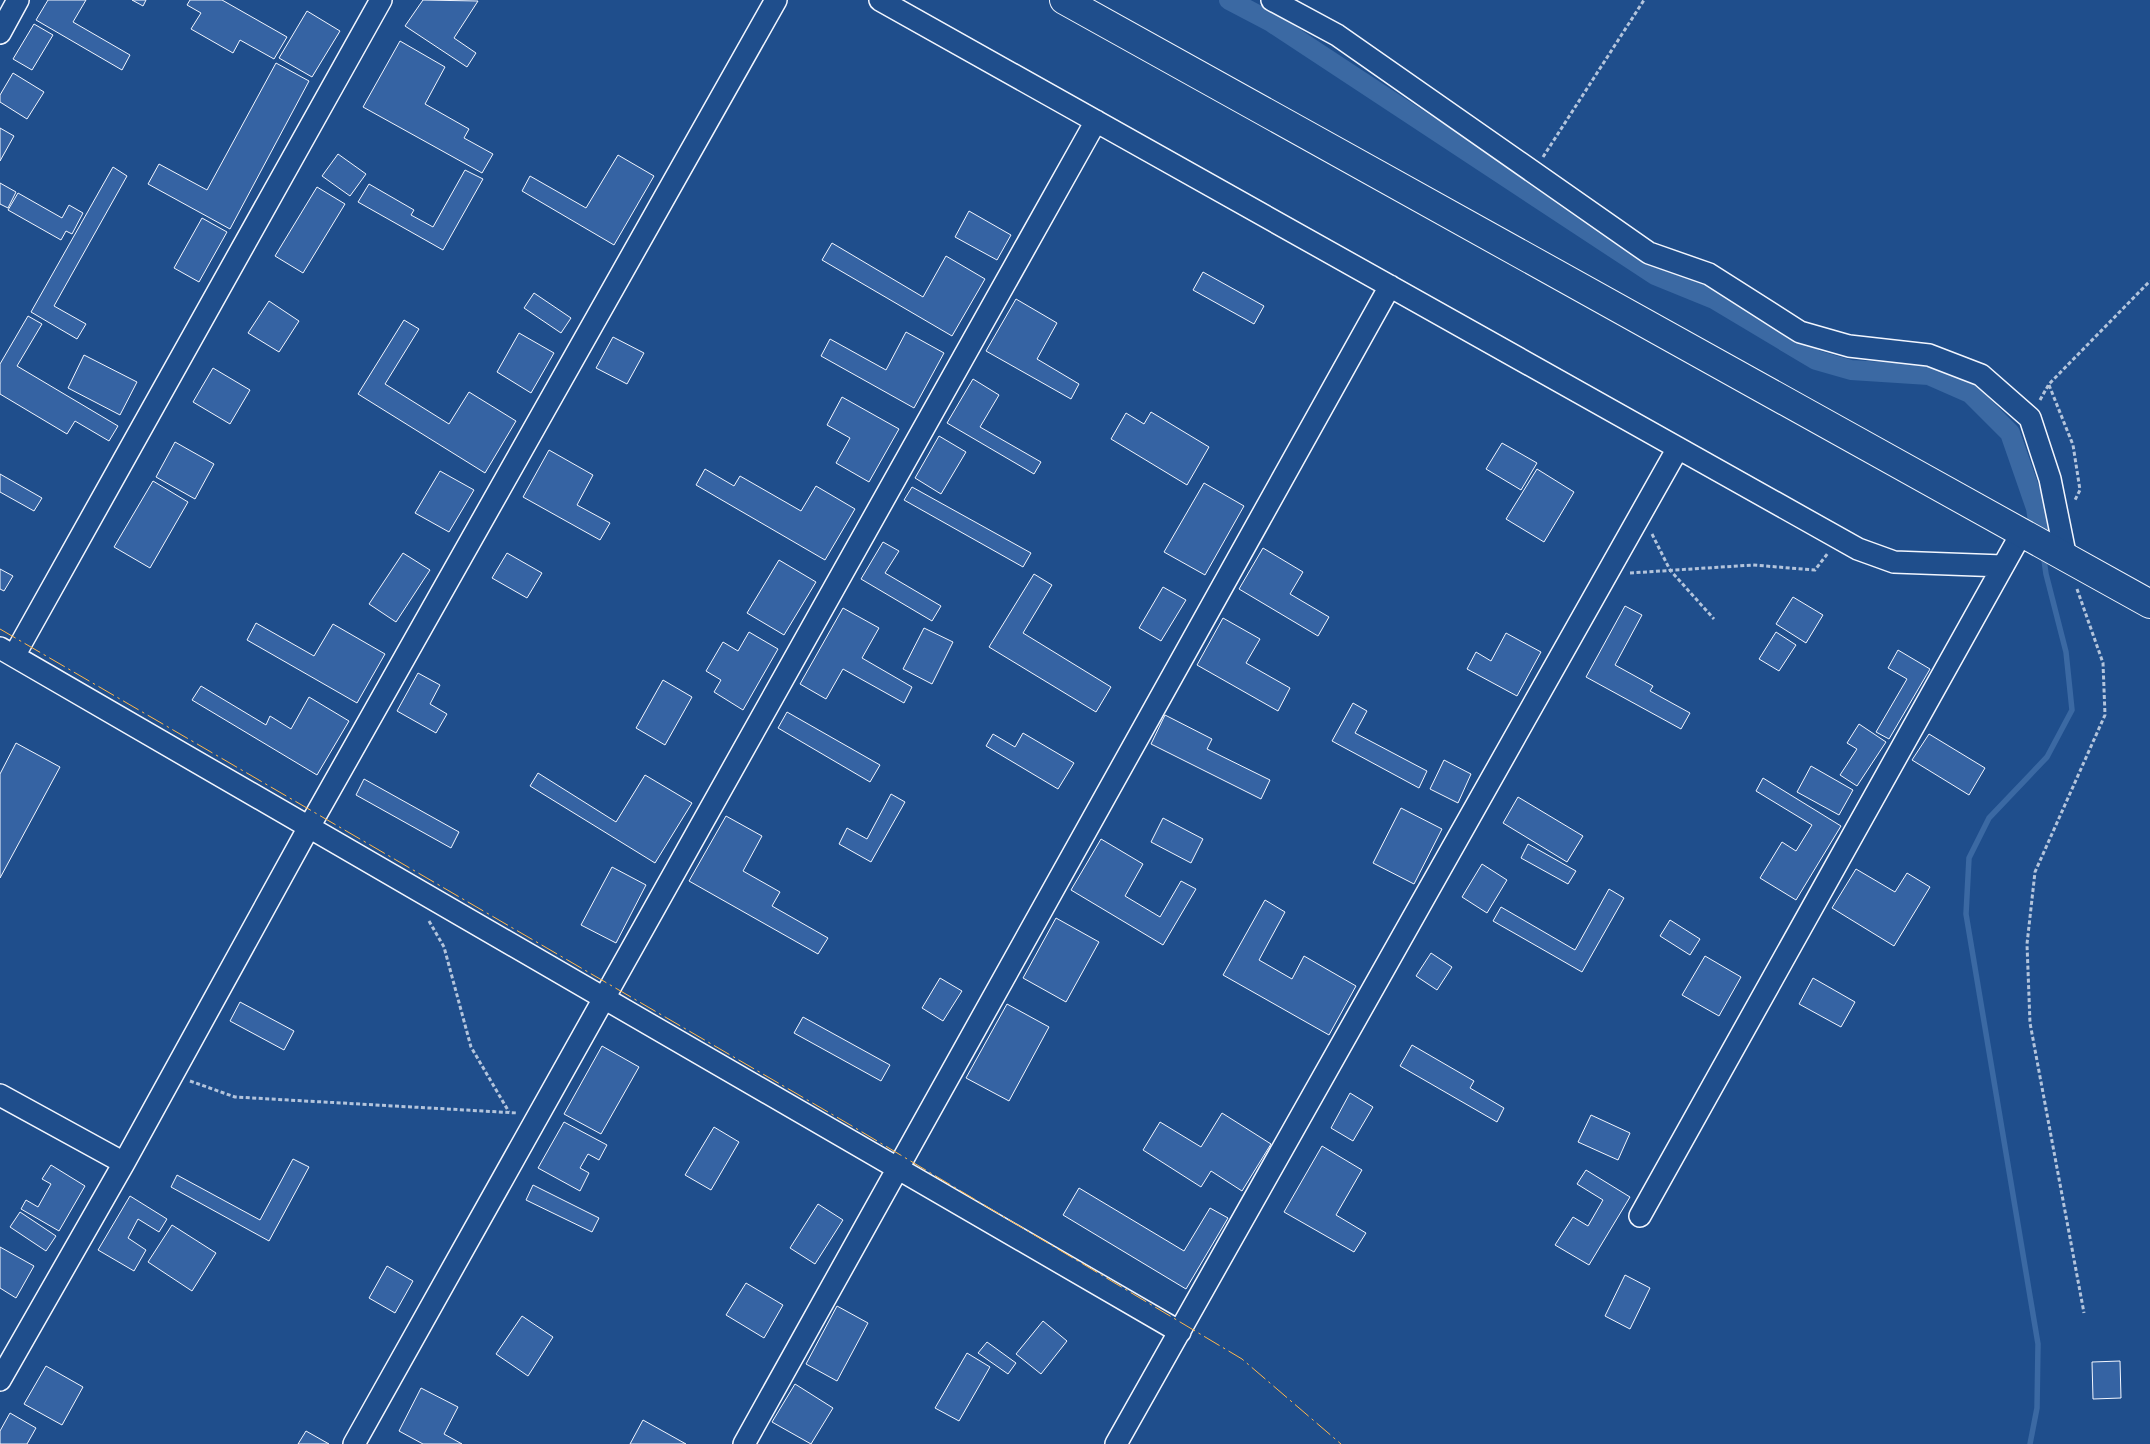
<svg xmlns="http://www.w3.org/2000/svg" width="2150" height="1444" font-family="'IBM Plex Serif',serif">
	<style>
		.lines { fill: none; stroke-linecap: round; stroke-linejoin: round }
		.stream { stroke: #3b69a3; stroke-width: 5.5 }
		.canal { stroke: #3b69a3; stroke-width: 20 }
		.building { fill: #3563a3; stroke: #f2f6ff }
		.minor-casing { stroke: #f2f6ff; stroke-width: 24 }
		.highway-casing { stroke: #f2f6ff; stroke-width: 30 }
		.path { stroke: #b3c4dc; stroke-width: 3; stroke-dasharray: 4 2.5; stroke-linecap: butt }
		.minor { stroke: #1f4e8c; stroke-width: 21 }
		.highway { stroke: #1f4e8c; stroke-width: 28 }
		.power { stroke: #ffb74d; stroke-width: 1; stroke-dasharray: 18 4 2.5 4; stroke-linecap: butt }
	</style>
	<rect width="100%" height="100%" fill="#1f4e8c"/>
	<g class="lines">
		<!-- stream -->
		<path class="stream" d="M2030,1444l7,-36 1,-64 -72,-430 3,-56 20,-40 58,-61 25,-47 -6,-58 -20,-78 -3,-21"/>
		<!-- canal -->
		<path class="canal" d="M1229,0l42,22 384,253 59,24 102,61 35,10 78,5 41,18 40,40 26,75 5,33"/>
	</g>
	<!-- building -->
	<path class="building" d="M48,0h38l-13,22 57,33 -8,15 -86,-50z
		M132,0h14l-3,6z
		M190,0h32l65,37 -13,22 -34,-19 -7,13 -42,-24 10,-16 -14,-8z
		M423,0l55,1 -24,37 22,15 -9,14 -62,-41z
		M307,11l33,20 -28,46 -33,-19z
		M34,24l19,11 -21,35 -19,-11z
		M400,41l45,26 -20,37 44,25 -5,9 29,16 -11,19 -119,-66z
		M276,63l33,18 -79,148 -82,-45 11,-20 48,26z
		M13,73l31,19 -17,27 -27,-17v-7z
		M0,128l14,8 -14,25z
		M338,154l28,20 -16,22 -28,-20z
		M618,155l36,21 -40,69 -92,-54 8,-15 56,32z
		M113,167l14,9 -73,130 32,18 -9,15 -46,-27z
		M465,170l18,9 -40,71 -85,-48 11,-18 45,26 -3,5 22,12z
		M0,183l16,9 -8,16 -8,-4z
		M317,187l28,17 -42,69 -28,-17z
		M18,193l44,25 7,-13 14,8 -11,21 -6,-3 -5,9 -53,-30z
		M969,211l42,24 -14,25 -42,-23z
		M202,218l25,14 -28,50 -25,-14z
		M832,243l91,54 23,-41 39,23 -33,57 -130,-76z
		M1203,272l61,34 -10,18 -61,-34z
		M534,293l37,25 -10,15 -37,-25z
		M1016,299l41,24 -20,36 42,25 -8,15 -85,-48z
		M269,301l30,20 -20,31 -31,-19z
		M28,316l14,8 -25,42 101,60 -9,15 -34,-20 -8,13 -67,-40v-30z
		M404,320l15,9 -34,55 64,40 20,-32 47,29 -31,52 -127,-79z
		M906,332l38,21 -30,55 -93,-52 9,-17 56,31z
		M519,333l35,20 -23,40 -34,-21z
		M613,337l31,16 -17,31 -31,-16z
		M84,355l53,27 -17,33 -52,-27z
		M213,368l37,22 -20,34 -37,-22z
		M973,379l26,16 -19,32 61,35 -7,12 -87,-51z
		M842,397l57,32 -30,53 -33,-19 14,-25 -23,-13z
		M1151,412l58,35 -22,38 -76,-46 15,-26 18,11z
		M939,436l27,16 -25,42 -26,-16z
		M175,442l39,22 -19,35 -39,-22z
		M1502,443l35,20 -16,27 -35,-21z
		M549,450l44,25 -16,30 33,18 -10,17 -77,-43z
		M705,469l29,17 6,-10 61,35 15,-25 39,23 -30,51 -129,-75z
		M1537,469l37,23 -30,50 -38,-23z
		M440,471l34,19 -25,42 -34,-19z
		M0,474l42,24 -8,13 -34,-19z
		M153,481l35,21 -38,66 -36,-21z
		M1204,483l40,23 -39,69 -41,-23z
		M912,487l119,66 -8,14 -119,-67z
		M883,542l16,9 -14,22 56,33 -9,15 -71,-42z
		M1263,548l40,24 -13,22 39,23 -11,19 -79,-47z
		M403,553l27,17 -34,52 -27,-18z
		M507,553l35,20 -15,25 -35,-20z
		M779,560l37,22 -32,53 -37,-22z
		M0,569l13,7 -9,15 -4,-2z
		M1034,574l18,11 -29,48 88,54 -15,25 -107,-65z
		M1163,587l23,13 -25,41 -22,-13z
		M1793,597l30,18 -17,28 -30,-19z
		M1625,606l17,9 -27,50 38,21 -3,5 40,22 -9,16 -95,-52z
		M843,608l36,20 -17,30 50,29 -8,16 -61,-34 -17,30 -26,-15z
		M1223,618l37,21 -14,24 44,25 -12,23 -81,-46z
		M256,623l58,33 19,-32 52,30 -28,49 -110,-63z
		M924,628l29,14 -21,42 -29,-15z
		M749,632l29,17 -35,61 -29,-18 7,-12 -15,-9 17,-29 15,9z
		M1776,632l20,13 -17,26 -20,-12z
		M1506,633l35,19 -24,44 -50,-27 9,-17 15,9z
		M1898,650l32,19 -41,70 -13,-7 31,-53 -19,-11z
		M418,673l22,12 -10,19 17,10 -11,19 -39,-22z
		M663,680l29,17 -27,48 -29,-17z
		M201,686l65,39 4,-9 21,13 18,-32 40,24 -32,54 -125,-75z
		M1353,703l14,8 -12,22 72,38 -8,17 -87,-47z
		M787,712l93,53 -10,17 -92,-54z
		M1165,715l47,24 -5,10 63,31 -9,19 -110,-55z
		M1859,724l27,18 -29,44 -17,-11 17,-26 -10,-6z
		M1023,733l51,30 -16,26 -72,-43 7,-12 22,13z
		M1929,734l56,34 -16,27 -57,-35z
		M16,743l44,24 -60,111v-104z
		M1444,760l27,14 -13,29 -28,-14z
		M1811,766l42,24 -14,25 -42,-23z
		M538,773l78,49 29,-47 47,28 -37,60 -125,-77z
		M1763,778l78,48 -45,74 -36,-22 22,-36 14,9 16,-26 -56,-34z
		M364,779l95,53 -8,16 -95,-53z
		M891,794l14,8 -34,60 -32,-18 8,-16 20,11z
		M1518,797l65,39 -16,26 -64,-39z
		M1401,808l41,21 -28,55 -41,-21z
		M726,816l36,20 -19,35 37,21 -8,14 56,32 -10,16 -129,-73z
		M1163,818l40,21 -12,24 -40,-21z
		M1101,839l42,25 -18,32 35,21 21,-36 15,8 -33,56 -92,-55z
		M1528,844l48,27 -8,13 -47,-26z
		M1482,864l25,16 -20,33 -25,-16z
		M612,867l34,18 -30,58 -35,-18z
		M1856,869l39,23 12,-19 23,14 -36,59 -62,-38z
		M1609,889l15,9 -42,74 -89,-51 8,-14 74,43z
		M1265,900l20,12 -26,48 33,19 12,-23 52,30 -27,49 -106,-60z
		M1056,918l43,24 -33,60 -43,-24z
		M1670,920l30,19 -10,16 -30,-19z
		M1431,953l21,14 -15,23 -21,-14z
		M1705,956l36,21 -22,39 -37,-21z
		M940,978l22,13 -19,30 -21,-13z
		M1813,978l42,24 -14,25 -42,-23z
		M240,1002l54,29 -10,19 -54,-29z
		M1007,1004l42,23 -40,74 -43,-23z
		M803,1017l87,48 -9,16 -87,-48z
		M1412,1045l62,36 -4,7 34,20 -7,14 -97,-56z
		M602,1046l37,21 -38,67 -37,-20z
		M1350,1093l23,14 -20,34 -22,-13z
		M1222,1113l49,31 -29,47 -31,-20 -10,16 -58,-37 17,-28 41,25z
		M1591,1115l39,18 -12,27 -40,-18z
		M564,1122l43,23 -8,15 -11,-6 -8,14 9,5 -9,18 -42,-23z
		M714,1127l25,15 -28,48 -26,-15z
		M1322,1146l40,24 -26,45 30,18 -12,19 -70,-40z
		M293,1159l16,8 -40,74 -98,-54 6,-12 83,45z
		M51,1165l34,21 -26,45 -38,-22 5,-9 12,7 13,-23 -9,-5z
		M1586,1170l44,27 -41,68 -34,-20 18,-28 15,9 15,-26 -26,-16z
		M533,1185l66,33 -7,14 -66,-32z
		M1079,1188l105,63 26,-43 18,10 -42,71 -123,-74z
		M130,1196l37,23 -8,13 -21,-13 -10,19 18,12 -12,21 -36,-21z
		M818,1204l25,16 -28,44 -25,-16z
		M20,1212l36,24 -10,15 -36,-24z
		M172,1225l44,28 -24,38 -44,-29z
		M0,1247l34,19 -18,32 -16,-10z
		M387,1266l26,15 -18,32 -26,-15z
		M1625,1275l25,13 -20,41 -25,-13z
		M746,1283l37,22 -19,33 -38,-23z
		M837,1306l31,17 -31,58 -31,-17z
		M522,1316l31,21 -25,39 -32,-22z
		M1043,1321l24,20 -26,33 -25,-20z
		M987,1342l29,21 -8,11 -30,-21z
		M967,1353l23,14 -31,54 -24,-13z
		M2120,1361l1,37 -28,1 -1,-37z
		M46,1366l37,21 -21,38 -38,-21z
		M795,1384l38,24 -22,36 -39,-22z
		M421,1388l37,19 -14,27 18,10h-39l-24,-13z
		M10,1413l26,15 -9,16h-27v-13z
		M643,1420l43,24h-56z
		M306,1431l23,13h-31z"/>
	<g class="lines">
		<defs>
			<path id="minor" d="M880,0l978,549 36,13 109,4
				M1272,0l65,35 312,218 60,21 91,58 49,14 80,9 52,20 49,43 20,61 16,79
				M0,33l18,-33
				M0,648l1180,684
				M14,656l367,-656
				M0,1095l124,68
				M1640,1216l381,-682
				M0,1380l124,-217 185,-336 467,-827
				M354,1444l742,-1323
				M744,1444l646,-1158
				M1116,1444l562,-996"/>
			<path id="highway" d="M1064,0l1086,604"/>
		</defs>
		<!-- minor casing -->
		<use href="#minor" class="minor-casing"/>
		<!-- highway casing -->
		<use href="#highway" class="highway-casing"/>
		<!-- path -->
		<path class="path" d="M1543,157l101,-157
			M2049,385l24,60 7,45 -5,10
			M2040,400l9,-16 101,-103
			M1652,534l18,36 44,49
			M1630,573l123,-8 62,5 13,-17
			M2077,589l26,74 2,52 -70,157 -8,72 3,79 54,290
			M429,921l15,26 27,100 38,65
			M190,1081l45,16 283,16"/>
		<!-- minor -->
		<use href="#minor" class="minor"/>
		<!-- highway -->
		<use href="#highway" class="highway"/>
		<!-- power -->
		<path class="power" d="M0,629l852,497 390,233 99,85"/>
	</g>
</svg>
